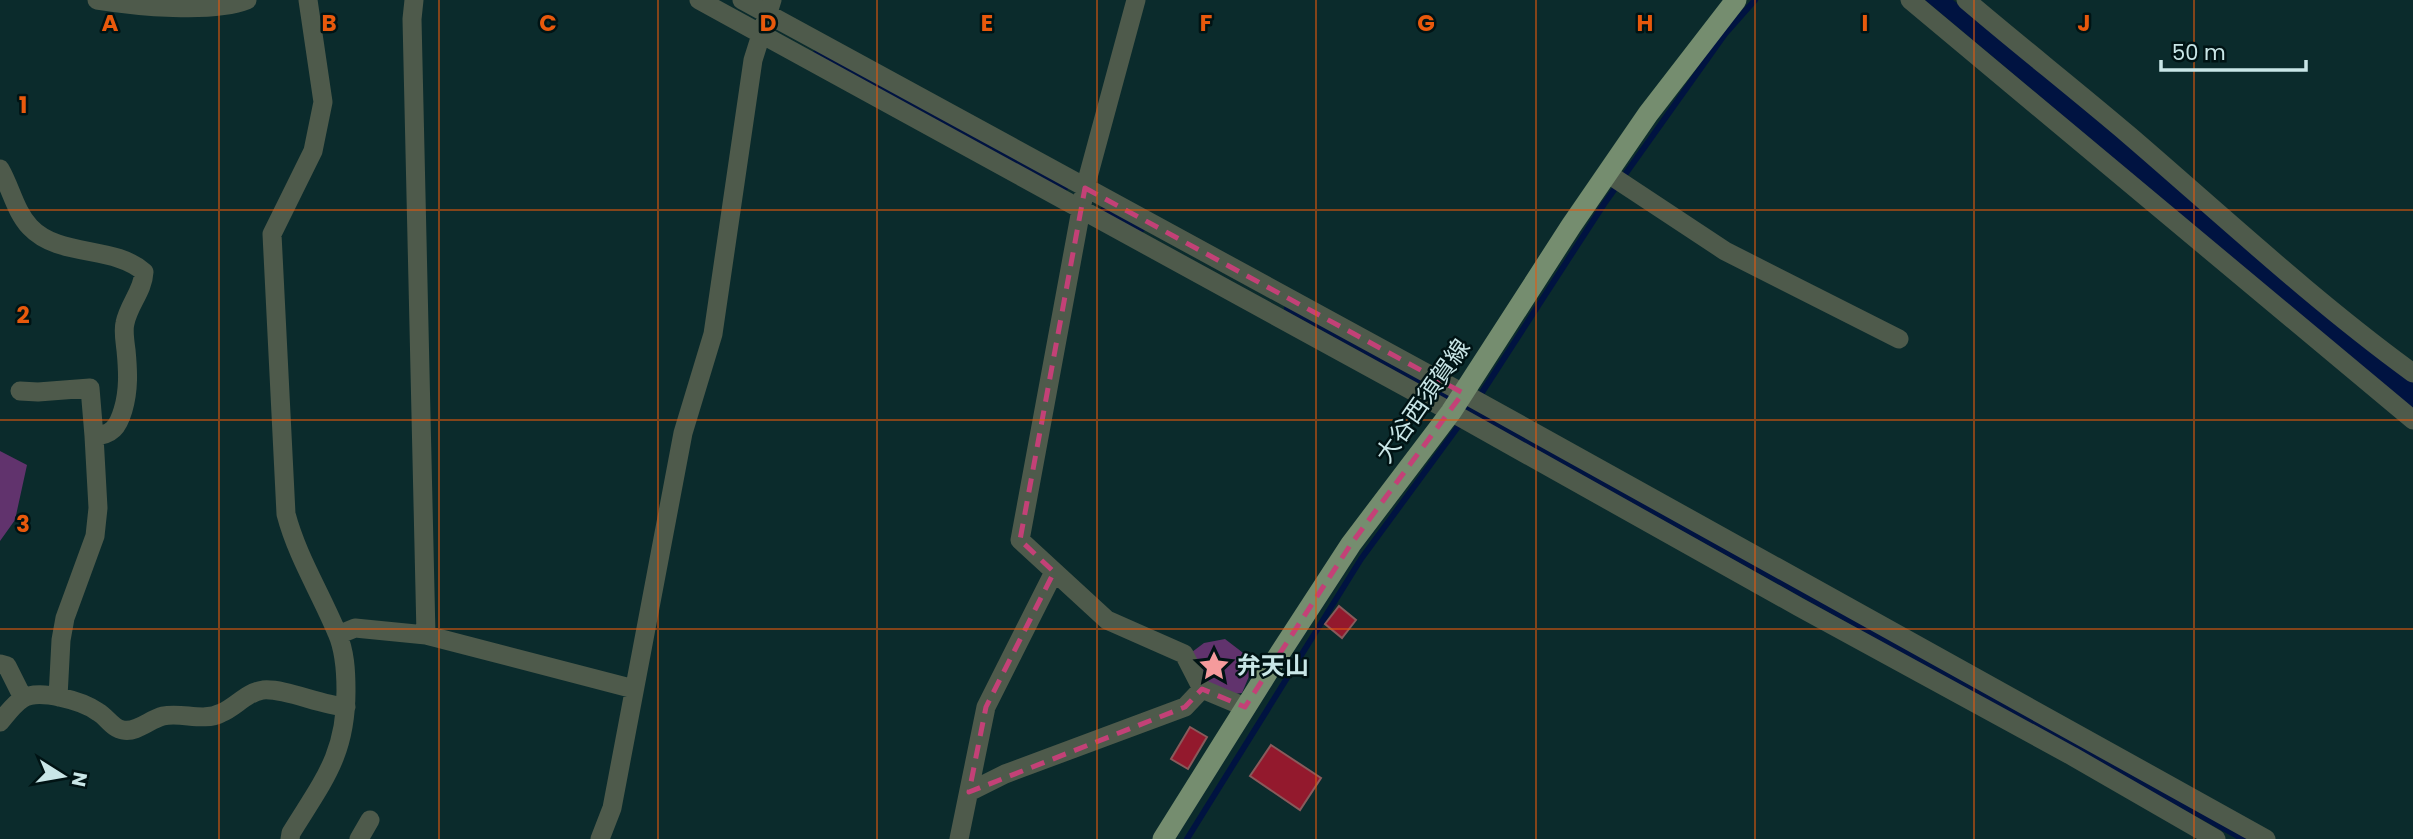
<svg xmlns="http://www.w3.org/2000/svg" width="2413" height="839" font-family="Poppins,'Noto Sans JP',sans-serif">
	<style>
		.green { fill: #61336d }
		.water { fill: #001341 }
		.lines { fill: none; stroke-linecap: round; stroke-linejoin: round }
		.stream { stroke: #001341; stroke-width: 6 }
		.building { fill: #93192d; stroke: #895a5b; stroke-width: 2 }
		.minor { stroke: #4e5a4b; stroke-width: 19 }
		.major { stroke: #758d6f; stroke-width: 21 }
		.marked { fill: none; stroke: #c34177; stroke-width: 5; stroke-dasharray: 14 9; stroke-linejoin: round }
		.grid { fill: none; stroke: #e8590c; stroke-width: 2; stroke-opacity: 0.55 }
		.labels { text-anchor: middle; stroke-width: 5; stroke-linejoin: round; paint-order: stroke }
		.street-label { font-size: 24px; fill: #c9e6e7; stroke: #001314 }
		.poi-label { font-size: 24px; font-weight: bold; fill: #c9e6e7; stroke: #001314; text-anchor: start }
		.grid-label { font-size: 23px; text-anchor: middle; font-weight: bold; fill: #e8590c; stroke: #001314; stroke-width: 5; stroke-linejoin: round; paint-order: stroke }
	</style>
	<rect width="100%" height="100%" fill="#0b2b2c"/>
	<!-- green -->
	<path class="green" d="M0,451l27,14 -12,55 -15,21z
		M1225,639l30,23 -13,31c-38,5 -39,-8 -54,-38l16,-12z"/>
	<!-- water -->
	<path class="water" d="M1925,0h28l159,128 301,253v28z"/>
	<g class="lines">
		<!-- stream -->
		<path class="stream" d="M816,53l249,135
			M1104,209l38,20
			M1287,308l956,531
			M1479,397l125,-193 121,-170 30,-34
			M1187,839l174,-280 102,-139"/>
	</g>
	<!-- building -->
	<path class="building" d="M1339,606l17,14 -14,18 -17,-14z
		M1190,727l17,10 -19,32 -17,-10z
		M1271,745l50,33 -21,32 -50,-34z"/>
	<g class="lines">
		<!-- minor -->
		<path class="minor" d="M97,0c38,6 115,14 150,0
			M414,0l-2,19 14,616 208,54
			M699,0l752,412 348,195 273,149 144,83
			M742,0l721,393 803,446
			M1136,0l-51,188 -65,352 87,80 77,34 18,35 43,18
			M1910,0l503,420
			M1966,0c54,46 110,90 164,136 93,80 184,165 283,237
			M0,169c11,19 15,42 30,58 29,31 84,18 114,45 -1,19 -15,32 -19,51 -2,8 0,19 1,27 2,21 3,40 -3,60 -5,17 -11,25 -29,26l-4,-48 -52,4 -18,-1
			M1607,173l118,78 174,88
			M338,635l17,-7 71,7
			M0,664l7,2 16,32
			M58,697l3,-57 4,-22 30,-82 3,-28 -4,-72
			M0,722c6,-7 14,-18 22,-23 16,-11 61,2 76,13 9,5 15,17 25,18 14,3 27,-11 40,-14 19,-4 41,6 58,-3 15,-6 24,-20 42,-23 22,-2 57,15 83,17
			M969,792l36,-18 180,-67 17,-18
			M290,839l1,-6c32,-52 55,-78 55,-142 0,-20 -1,-40 -9,-58 -17,-41 -40,-77 -51,-119l-14,-280 41,-83 10,-49 -15,-102
			M359,839l11,-19
			M600,839l12,-31 71,-375 30,-99 40,-274 19,-60
			M959,839l27,-132 68,-135"/>
		<!-- major -->
		<path class="major" d="M1163,839l106,-169 82,-126 100,-132 120,-186 77,-112 88,-114"/>
	</g>
	<!-- marked area -->
	<path class="marked" d="M1085,188l378,205 -112,151 -106,163 -43,-18 -17,18 -216,85 17,-85 68,-135 -34,-32z"/>
	<!-- grid -->
	<path class="grid" d="M219,0v839M439,0v839M658,0v839M877,0v839M1097,0v839M1316,0v839M1536,0v839M1755,0v839M1974,0v839M2194,0v839M0,210h2413M0,420h2413M0,629h2413"/>
	<!-- icons -->
	<defs>
		<symbol id="sight-bare" viewBox="-9 -9 18 18"><path d="M0-6L1.8-2.2L6-1.7L2.9 1.2L3.7 5.4L0 3.3L-3.7 5.4L-2.9 1.2L-6-1.7L-1.8-2.2Z" fill="#f59b9c" stroke="#001314" stroke-width="2.5" paint-order="stroke"/></symbol>
	</defs>
	<g fill-rule="evenodd">
		<use href="#sight-bare" x="1192" y="644" width="44" height="44"/>
	</g>
	<g class="labels">
		<!-- street labels -->
		<g class="street-label">
			<text transform="translate(1423 401) rotate(-55)" y="8">大谷西須賀線</text>
		</g>
		<!-- poi labels -->
		<g class="poi-label">
			<text x="1237" y="674">弁天山</text>
		</g>
	</g>
	<g class="grid-label">
		<text x="110" y="31">A</text>
		<text x="329" y="31">B</text>
		<text x="548" y="31">C</text>
		<text x="768" y="31">D</text>
		<text x="987" y="31">E</text>
		<text x="1206" y="31">F</text>
		<text x="1426" y="31">G</text>
		<text x="1645" y="31">H</text>
		<text x="1865" y="31">I</text>
		<text x="2084" y="31">J</text>
		<text x="23" y="113">1</text>
		<text x="23" y="323">2</text>
		<text x="23" y="532">3</text>
	</g>
	<!-- north arrow -->
	<g transform="translate(63 776) rotate(101)" stroke="#001314" stroke-width="5" paint-order="stroke">
	<path d="M0-5L12 26L0 18L-12 26Z" fill="#c9e6e7"/>
	<text y="-10" font-size="19" font-weight="bold" text-anchor="middle" fill="#c9e6e7">N</text>
	</g>
	<!-- scale -->
	<path d="M2161 60v10h145v-10" fill="none" stroke="#c9e6e7" stroke-width="3.5"/>
	<text x="2172" y="60" font-size="21" fill="#c9e6e7" stroke="#001314" stroke-width="5" paint-order="stroke">50 m</text>
</svg>
